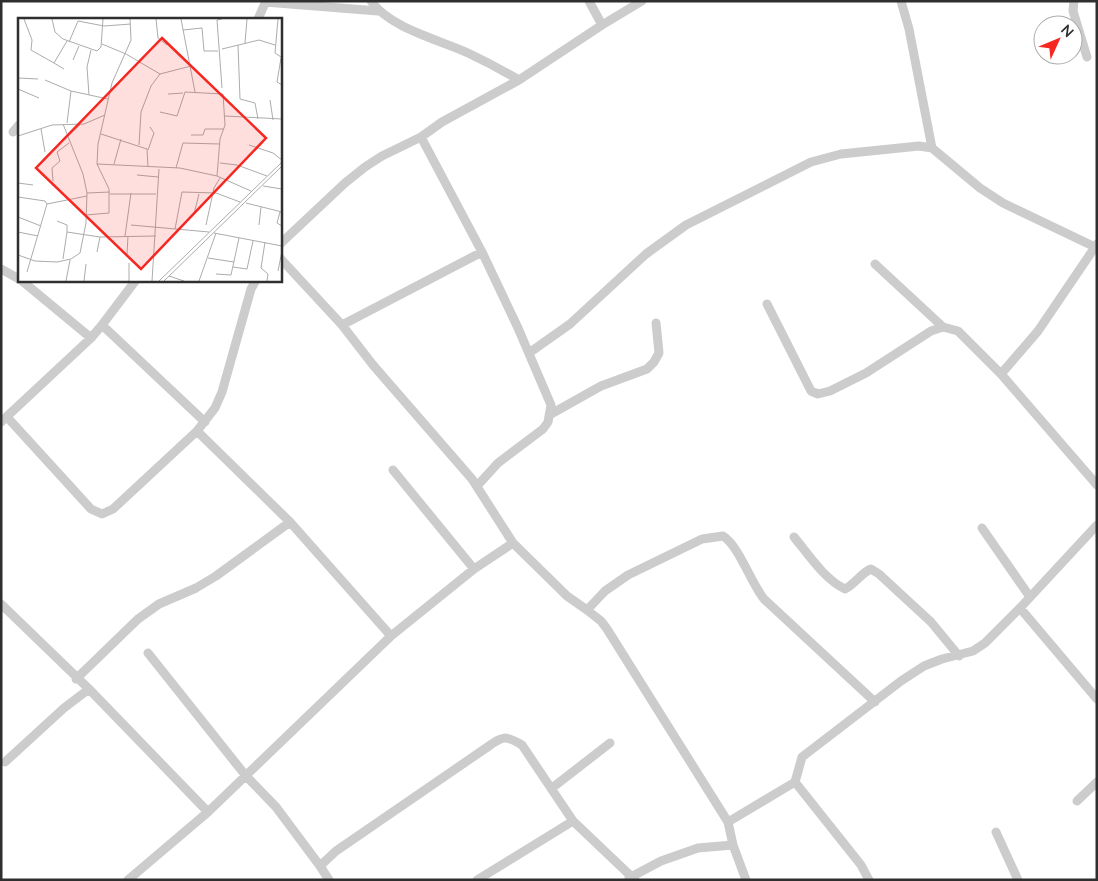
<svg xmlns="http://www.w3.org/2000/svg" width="1098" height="881" font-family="Lato,sans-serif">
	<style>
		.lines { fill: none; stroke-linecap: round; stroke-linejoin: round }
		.street { stroke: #ccc; stroke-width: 9 }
		.inset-road { fill: none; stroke: #acacac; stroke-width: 1 }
		.view { fill: #f62721; fill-opacity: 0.15; stroke: #f62721; stroke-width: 2.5 }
		.inset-edge { fill: none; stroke: #2f2f2f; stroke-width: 2.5 }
	</style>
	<rect width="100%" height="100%" fill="#fff"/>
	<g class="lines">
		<!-- street -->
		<path class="street" d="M371,1c19,27 66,38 97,52 17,8 34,17 51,27
			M589,1l13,24
			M901,1l8,28 23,119
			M1074,1l-1,10 14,46
			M265,2l113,9
			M258,19l8,-18
			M13,132l6,-7
			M421,137l61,115 36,76 33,77 -3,17 -5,7 -45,34 -21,23
			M280,244l65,-61 20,-16 17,-11 39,-19 21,-15 77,-42 83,-55 40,-24
			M280,258l62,67 31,40 99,114 41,64 54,53 20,14 14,11 6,8 121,193 5,23 13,35
			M875,264l68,63
			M1,269l18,10
			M21,280l70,58
			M767,304l44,87 7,3 12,-3 36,-18 65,-42 12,-4 15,4 43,43 96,111
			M102,325l103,97
			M342,325l140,-73
			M529,353l41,-29 76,-70 40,-29 125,-63 30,-8 78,-8 13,2 48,40 23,15 92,44
			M1001,374l37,-43 59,-87
			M551,414l50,-28 46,-17 7,-7 5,-9 -3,-30
			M7,417l84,92 11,5 11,-5 84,-78 18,-23 7,-16 29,-103 5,-9
			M1,422l90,-84 11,-13 34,-45
			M197,431l93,91 101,114
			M393,470l81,99
			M982,528l48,69
			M794,537c15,18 30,42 51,52 10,-5 16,-16 26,-20l8,5 52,48 28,34
			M1,604l88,85 119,123
			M1020,608l77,91
			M587,610l18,-19 23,-16 74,-36 21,-3c16,10 28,47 41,63l111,103
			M148,653l98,123 30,31 44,59 9,14
			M76,679l62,-60 21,-15 37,-16 20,-12 74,-54
			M5,762l59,-54 25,-19
			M795,782l66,83 8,15
			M552,788l58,-45
			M1077,801l20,-19
			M728,822l67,-40 7,-25 99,-76 23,-15 18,-7 31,-8 12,-8 35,-35 77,-83
			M996,832l22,48
			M320,866l16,-15 150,-103c16,-11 18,-14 36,-3l51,76 62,59
			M629,878l32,-17 37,-13 35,-3
			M128,880l80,-68 183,-176 83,-67 39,-26
			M477,880l96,-59"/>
	</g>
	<!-- overview -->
	<g transform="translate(18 18)">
		<rect width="264" height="264" fill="#fff"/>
		<path class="inset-road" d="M6,1l8,21 -1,10 23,13M34,1l3,13 8,7 34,12 4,-4 2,-28M138,1l2,19 9,7M163,1l14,73M204,1l-5,1 5,68M260,1l-3,34 6,4M165,12l19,-2 2,23h14M51,24l9,-21 26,5 27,-2M227,25l2,-24M84,26l24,10 34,20M220,27l2,54 15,4 3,16M204,31l37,-9 16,5M263,40l-4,24 5,3M55,42l6,-14M46,51l-10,-6 13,-22M0,60l20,1M27,62l26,11 37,8M0,71l21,9M150,76l15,-1M71,77l-2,-28 4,-17M252,82l3,20M142,94l17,4 8,-24 38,2 2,31 -5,14 -3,37M207,98l57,3M49,105l4,-32M23,111l4,23M83,116l46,15 1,18M173,117h12l2,-6h19M0,118l34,-11 32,-1 21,-9M49,119l14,-13M121,127l2,-33 10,-26 9,-12 31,-8M231,127l24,8 9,7M130,132l6,-17 -4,-6M202,145l17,2 30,11M79,146l83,4 37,8 34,15M96,146l7,-25M158,150l7,-25 37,1M119,157l21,2M35,163l-1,-13 8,-7 -3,-9 12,-9M0,165l15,2M245,168l19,3M69,175l23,-1M92,176h46M0,179l27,4 2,3M228,185l36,9M262,194l-3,11 5,3M176,196l5,-20M68,197l23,-2v-24l-12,-25 1,-20 14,-61 19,-43 -1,-21M0,199l23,9M39,203l10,4v7M113,207l78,7M188,207l8,-37 6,-10M241,207l2,-18M157,211l7,-37 34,1 24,9M0,214l20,4M196,215l68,13M107,218l6,-43M247,224l-4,26 7,6 -1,7M79,234l3,-15M109,236l1,-18M0,237l17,6 22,1 14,-3 9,-6 6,-30 1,-30 -4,-19 -20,-50M190,240l26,4M45,241l4,-27 33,5 56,-1M215,249l14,2 6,-28M260,253l4,-20M9,254l20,-68 40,-8M198,256l15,1 8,-37M151,258l15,5M48,263l4,-21M66,263l2,-17M111,263v-18M134,263l7,-112M141,263l123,-119M146,263l118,-115M181,263l17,-48"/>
		<path class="view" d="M144,20l104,100 -125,131 -105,-101z"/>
		<rect width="264" height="264" class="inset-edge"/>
	</g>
	<!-- border -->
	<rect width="1098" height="881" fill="none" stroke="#2f2f2f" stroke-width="5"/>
	<!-- north arrow -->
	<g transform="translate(1058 40) rotate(46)"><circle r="24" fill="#ffffff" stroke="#acacac"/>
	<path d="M0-4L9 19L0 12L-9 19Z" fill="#f62721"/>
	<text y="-8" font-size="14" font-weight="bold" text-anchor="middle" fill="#2f2f2f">N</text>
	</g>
</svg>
